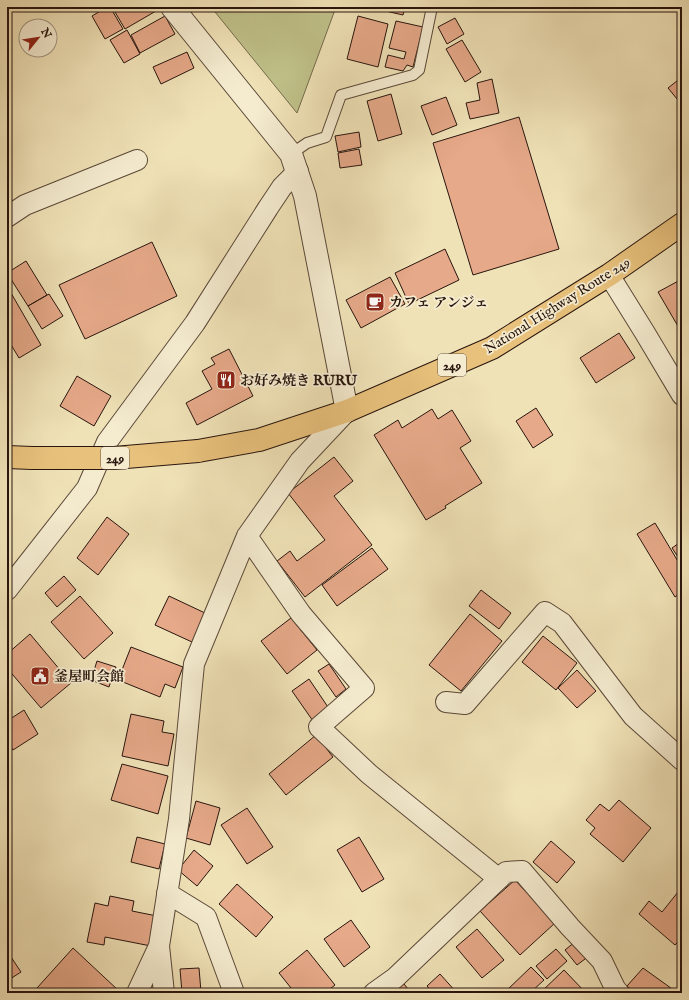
<svg xmlns="http://www.w3.org/2000/svg" width="689" height="1000" font-family="'IM FELL English','Noto Serif JP',serif">
	<style>
		.green { fill: #c0c18a; stroke: #746b4c }
		.building { fill: #e6a989; stroke: #28150e }
		.lines { fill: none; stroke-linecap: round; stroke-linejoin: round }
		.service-casing { stroke: #5a4838; stroke-width: 12 }
		.minor-casing { stroke: #5a4838; stroke-width: 22 }
		.tertiary-casing { stroke: #5a4838; stroke-width: 24 }
		.trunk-casing { stroke: #28150e; stroke-width: 24 }
		.service { stroke: #f5ecd0; stroke-width: 10 }
		.minor { stroke: #f5ecd0; stroke-width: 20 }
		.tertiary { stroke: #f5ecd0; stroke-width: 22 }
		.trunk { stroke: #e8c17c; stroke-width: 22 }
		.trunk-bridge-casing { stroke: #28150e; stroke-width: 24; stroke-linecap: butt }
		.trunk-bridge { stroke: #e8c17c; stroke-width: 22 }
		.labels { text-anchor: middle; stroke-width: 3.5; stroke-linejoin: round; paint-order: stroke }
		.shield { fill: #f5ecd0; stroke: #665648; stroke-width: 1 }
		.shield-label { font-size: 13px; font-weight: bold; fill: #28150e }
		.poi-label { font-size: 14px; font-weight: bold; fill: #28150e; stroke: #f5ecd0; text-anchor: start }
		.street-label { font-size: 14px; fill: #28150e; stroke: #f5ecd0 }
	</style>
	<rect width="100%" height="100%" fill="#f0e2b7"/>
	<filter id="stains"><feTurbulence type="fractalNoise" baseFrequency=".005" numOctaves="4"/><feColorMatrix values="0 0 0 0 .2 0 0 0 0 .09 0 0 0 0 .02 0 0 0 .5 -.17"/></filter>
	<radialGradient id="worn" r=".72"><stop offset=".6" stop-color="#630" stop-opacity="0"/><stop offset="1" stop-color="#630" stop-opacity=".3"/></radialGradient>
	<!-- green -->
	<path class="green" d="M211,7h125l-39,106z"/>
	<!-- building -->
	<path class="building" d="M107,7h3l13,22 -18,10 -13,-23z
		M112,7h42l2,4 -31,18z
		M368,7h37l-2,8z
		M165,16l10,18 -35,19 -9,-18z
		M358,16l30,8 -10,43 -31,-8z
		M455,18l9,16 -17,10 -9,-17z
		M396,21l27,6 -10,40 -6,-2 -4,6 -18,-4 3,-12 16,4 2,-7 -17,-4z
		M127,30l13,24 -16,9 -14,-23z
		M462,40l19,32 -16,10 -19,-33z
		M187,52l7,16 -33,16 -8,-17z
		M682,77v28l-14,-17z
		M492,79l7,34 -29,6 -4,-16 14,-3 -3,-17z
		M391,94l11,40 -24,7 -11,-40z
		M446,97l11,28 -25,10 -11,-29z
		M519,117l40,132 -86,26 -40,-132z
		M359,132l2,15 -23,5 -3,-16z
		M359,149l3,16 -22,3 -2,-15z
		M152,242l25,54 -92,43 -26,-54z
		M445,249l14,31 -50,24 -14,-31z
		M26,261l21,34 -19,11 -21,-33z
		M390,277l15,27 -44,24 -15,-28z
		M682,279v47l-3,2 -21,-36z
		M7,286l34,59 -22,13 -12,-20z
		M49,294l14,22 -21,13 -14,-23z
		M619,333l16,25 -39,25 -16,-25z
		M229,349l24,47 -56,29 -11,-22 26,-14 -10,-18 13,-7 -4,-6z
		M77,376l34,20 -17,30 -34,-20z
		M536,408l17,27 -20,13 -17,-27z
		M432,409l6,10 14,-9 19,31 -11,7 22,35 -37,23 1,2 -20,12 -52,-85 24,-15 4,8z
		M334,457l19,24 -19,15 38,49 -67,52 -28,-36 13,-10 7,10 28,-21 -37,-47z
		M107,517l22,17 -31,41 -21,-17z
		M655,523l27,45v24l-7,5 -38,-63z
		M682,541v22l-10,-15z
		M372,548l16,21 -51,37 -15,-21z
		M64,576l12,14 -19,17 -12,-14z
		M481,590l30,23 -12,16 -30,-23z
		M80,596l33,37 -29,26 -33,-37z
		M169,596l36,17 -13,29 -37,-17z
		M470,614l32,27 -41,50 -32,-26z
		M291,618l26,32 -30,24 -26,-33z
		M30,634l41,49 -30,25 -34,-40v-14z
		M543,636l34,27 -21,27 -34,-28z
		M131,647l52,20 -8,21 -10,-4 -5,13 -42,-17z
		M97,661l19,6 -7,20 -18,-7z
		M329,664l17,25 -10,8 -18,-26z
		M577,670l19,21 -19,17 -19,-20z
		M309,679l21,31 -17,11 -21,-30z
		M24,710l14,24 -25,16 -6,-10v-19z
		M131,714l33,7 -2,11 12,2 -6,32 -46,-10z
		M316,735l17,22 -47,38 -17,-21z
		M122,764l46,12 -10,38 -47,-14z
		M619,800l32,28 -28,34 -33,-28 5,-6 -9,-8 14,-16 9,7z
		M196,801l24,7 -10,37 -24,-7z
		M247,808l26,39 -26,17 -26,-39z
		M137,837l28,7 -6,25 -28,-7z
		M359,837l25,42 -22,13 -25,-42z
		M551,841l24,21 -18,21 -24,-21z
		M194,850l19,16 -16,20 -19,-16z
		M515,880l40,43 -35,32 -40,-44z
		M237,884l36,33 -17,20 -37,-33z
		M682,887v50l-7,8 -36,-31 10,-13 13,11z
		M110,896l24,5 -2,10 25,5 -6,30 -46,-9 -1,8 -17,-3 8,-39 13,3z
		M351,920l19,27 -26,20 -20,-28z
		M477,929l27,31 -22,18 -26,-31z
		M576,941l13,15 -12,9 -12,-15z
		M73,948l46,43 -3,2h-74l-5,-5z
		M556,949l11,12 -20,18 -11,-13z
		M307,950l28,35 -10,8h-30l-16,-20z
		M7,951l14,21 -14,9z
		M531,967l13,13 -14,13h-25v-1z
		M199,968l2,24 -19,1 -2,-24z
		M643,968l32,23 7,-9v11h-47l-8,-7z
		M564,970l22,23h-46z
		M440,974l17,19h-24l-6,-7z
		M401,980l10,13h-27z"/>
	<g class="lines">
		<defs>
			<path id="service" d="M291,154l16,-11 19,-6 15,-42 72,-20 6,-5 13,-63"/>
			<path id="minor" d="M7,217l18,-12 112,-45
				M609,275l36,58 37,62
				M247,536l54,78 63,74 -45,39 50,47 130,105
				M7,590l80,-102 20,-46 88,-119 73,-115 14,-21 16,-16
				M446,702l19,2 80,-92 17,11 71,93 49,44
				M167,893l39,24 28,76
				M159,946l5,47
				M137,993l22,-47 20,-127 15,-155 53,-128 53,-75 47,-50
				M374,993l21,-15 111,-106 16,-1 48,56 32,34 13,27 4,5"/>
			<path id="tertiary" d="M172,7l119,147 14,42 42,215"/>
			<path id="trunk" d="M198,451l61,-11 88,-29 145,-63 117,-73 73,-51
				M7,457l25,1"/>
		</defs>
		<!-- service casing -->
		<use href="#service" class="service-casing"/>
		<!-- minor casing -->
		<use href="#minor" class="minor-casing"/>
		<!-- tertiary casing -->
		<use href="#tertiary" class="tertiary-casing"/>
		<!-- trunk casing -->
		<use href="#trunk" class="trunk-casing"/>
		<!-- service -->
		<use href="#service" class="service"/>
		<!-- minor -->
		<use href="#minor" class="minor"/>
		<!-- tertiary -->
		<use href="#tertiary" class="tertiary"/>
		<!-- trunk -->
		<use href="#trunk" class="trunk"/>
		<defs>
			<path id="trunk-bridge" d="M32,458h82l84,-7"/>
		</defs>
		<!-- trunk-bridge casing -->
		<use href="#trunk-bridge" class="trunk-bridge-casing"/>
		<!-- trunk-bridge -->
		<use href="#trunk-bridge" class="trunk-bridge"/>
	</g>
	<!-- icons -->
	<defs>
		<symbol id="cafe-square" viewBox="-11 -11 22 22"><rect x="-9" y="-9" width="18" height="18" rx="4" fill="#8f2418" stroke="#f5ecd0"/><path d="M-5.5-4.5H6V0H3Q3 3.5 0 3.5H-2.5Q-5.5 3.5-5.5 0ZM3-3.2v2h1.7v-2ZM-6 4.5H4V6H-6Z" fill="#fff"/></symbol>
		<symbol id="restaurant-square" viewBox="-11 -11 22 22"><rect x="-9" y="-9" width="18" height="18" rx="4" fill="#8f2418" stroke="#f5ecd0"/><path d="M-5-6h1v4h1v-4h1v4h1v-4h1v5L-1.5 .5V6h-2V.5L-5-1ZM5-6V6H3V1.5H1.5Q1.5-4 5-6Z" fill="#fff"/></symbol>
		<symbol id="civic-square" viewBox="-11 -11 22 22"><rect x="-9" y="-9" width="18" height="18" rx="4" fill="#8f2418" stroke="#f5ecd0"/><path d="M-.6-6.5H3V-4.5H.6V-3L4-1V1h2V6H-6V1h2V-1L-.6-3ZM-1.2 2.5V6h2.4V2.5Z" fill="#fff"/></symbol>
	</defs>
	<g fill-rule="evenodd">
		<use href="#cafe-square" x="364" y="291" width="22" height="22"/>
		<use href="#restaurant-square" x="215" y="369" width="22" height="22"/>
		<use href="#civic-square" x="29" y="665" width="22" height="22"/>
	</g>
	<g class="labels">
		<!-- shield labels -->
		<g class="shield">
			<rect x="438" y="354" width="28" height="22" rx="3"/>
			<rect x="101" y="447" width="28" height="22" rx="3"/>
		</g>
		<g class="shield-label">
			<text x="452" y="370">249</text>
			<text x="115" y="463">249</text>
		</g>
		<!-- poi labels -->
		<g class="poi-label">
			<text x="389" y="307">カフェ アンジェ</text>
			<text x="240" y="385">お好み焼き RURU</text>
			<text x="54" y="681">釜屋町会館</text>
		</g>
		<!-- street labels -->
		<g class="street-label">
			<text transform="translate(557 305) rotate(-32)" y="5">National Highway Route 249</text>
		</g>
	</g>
	<!-- margin -->
	<rect width="689" height="1000" fill="none" stroke="#f0e2b7" stroke-width="24"/>
	<rect x="8" y="8" width="673" height="984" fill="none" stroke="#28150e" stroke-width="2"/>
	<rect x="12" y="12" width="665" height="976" fill="none" stroke="#28150e"/>
	<!-- north arrow -->
	<g transform="translate(38 38) rotate(60)"><circle r="19" fill="#f5ecd0" stroke="#a39682"/>
	<path d="M0-3L7 15L0 10L-7 15Z" fill="#8f2418"/>
	<text y="-6" font-size="11" font-weight="bold" text-anchor="middle" fill="#28150e">N</text>
	</g>
	<rect width="100%" height="100%" filter="url(#stains)"/>
	<rect width="100%" height="100%" fill="url(#worn)"/>
</svg>
